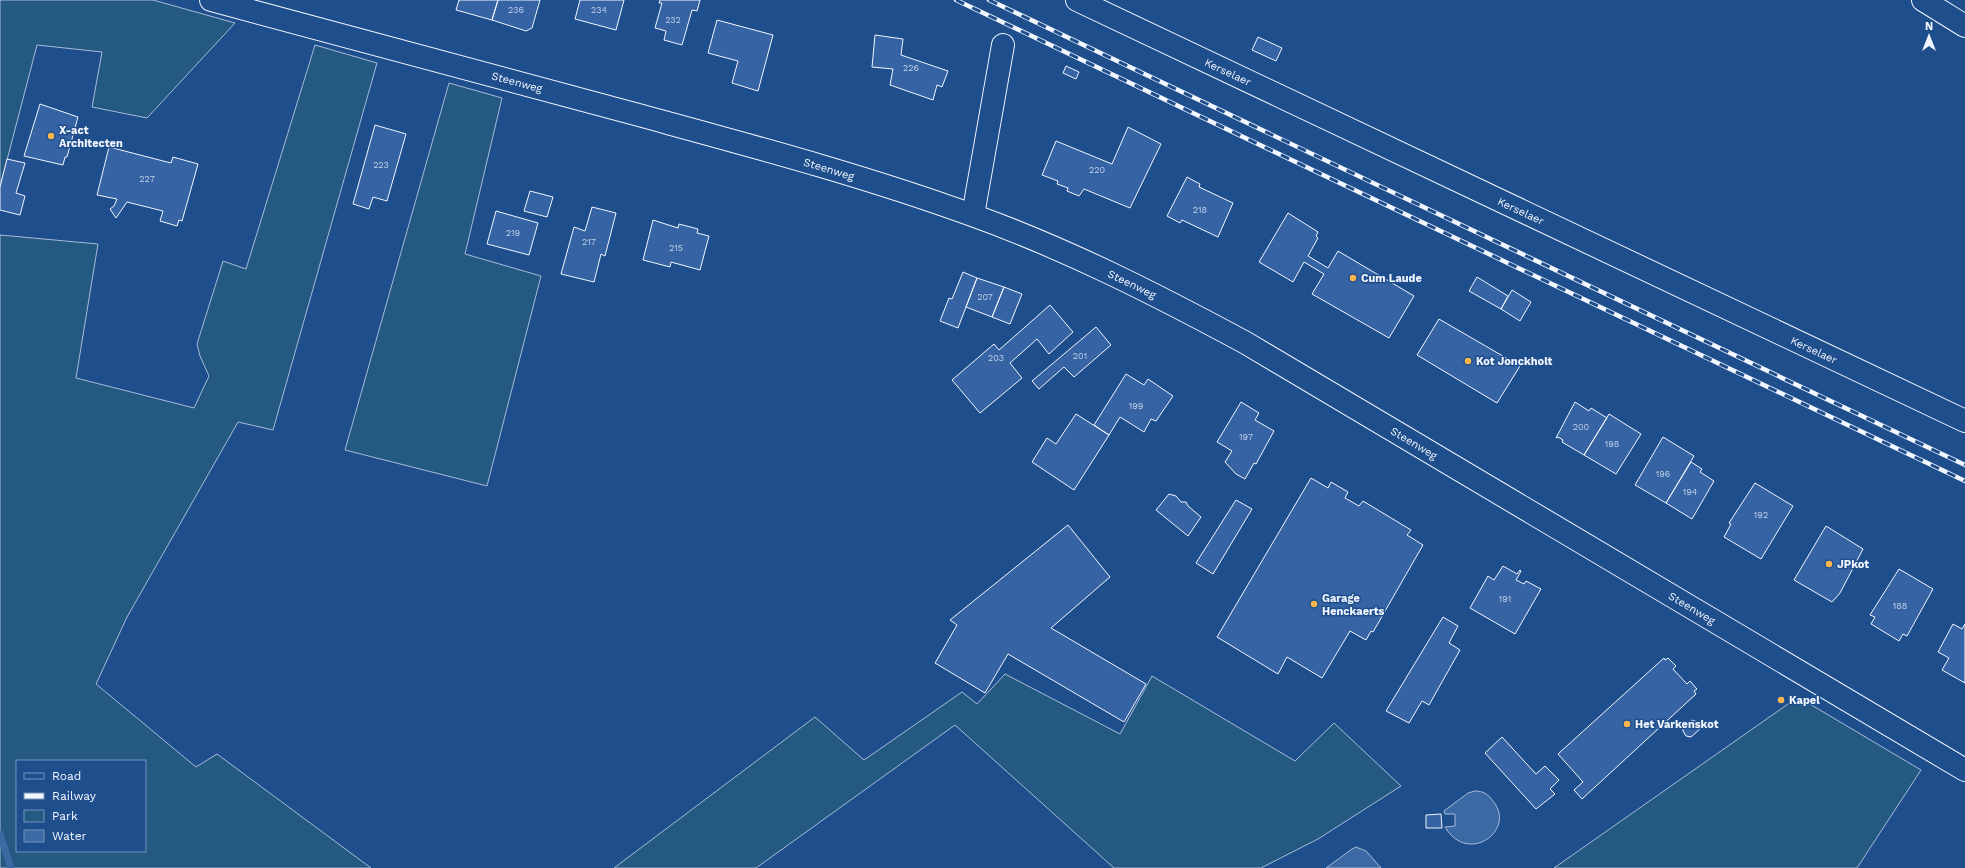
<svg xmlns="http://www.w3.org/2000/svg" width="1965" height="868" font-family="'Work Sans',sans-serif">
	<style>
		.green { fill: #245a82; stroke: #a8bbd7; fill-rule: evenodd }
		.water { fill: #3b69a3; stroke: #a8bbd7 }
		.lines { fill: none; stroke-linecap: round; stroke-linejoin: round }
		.stream { stroke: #3b69a3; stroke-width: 7 }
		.building { fill: #3563a3; stroke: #f2f6ff }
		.minor-casing { stroke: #f2f6ff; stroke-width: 24 }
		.major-casing { stroke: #f2f6ff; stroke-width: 24 }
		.minor { stroke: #1f4e8c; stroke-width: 22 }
		.major { stroke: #1f4e8c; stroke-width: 22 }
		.rail-casing { stroke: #f2f6ff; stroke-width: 4.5 }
		.rail { stroke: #1f4e8c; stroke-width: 3; stroke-dasharray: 9; stroke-linecap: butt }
		.poi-dot { fill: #ffb74d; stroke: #1f4e8c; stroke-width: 1.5 }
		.labels { text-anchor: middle; stroke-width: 3; stroke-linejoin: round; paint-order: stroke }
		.number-label { font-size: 9px; fill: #c3d1e8 }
		.street-label { font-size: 11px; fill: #f2f6ff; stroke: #1f4e8c }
		.poi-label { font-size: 11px; font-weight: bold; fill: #f2f6ff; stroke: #1f4e8c; text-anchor: start }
	</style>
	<rect width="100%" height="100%" fill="#1f4e8c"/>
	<!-- green -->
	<path class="green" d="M0,0h153l82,23 -88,95 -55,-11 10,-55 -65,-7 -37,142z
		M315,45l62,18 -104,367 -35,-8 -111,195 -31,67 100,83 21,-13 154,114h-371v-633l98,9 -22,134 118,30 15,-32 -9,-20 -3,-12 26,-83 23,8zM17,761h128v90h-128z
		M449,83l53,15 -37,156 76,22 -54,210 -142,-36z
		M1005,674l115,60 32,-58 143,85 39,-38 67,63 -83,53 -57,29h-147l-159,-143 -199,143h-142l201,-151 49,43 98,-68 15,12z
		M1798,697l123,73 -64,98h-303z"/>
	<!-- water -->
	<path class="water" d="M1475,791c8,0 13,3 18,10 24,29 -25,65 -48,26l10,-1v-12h-10l-1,-3 24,-18z
		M1356,847l10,4 15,17h-55l26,-19z"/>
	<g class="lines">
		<!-- stream -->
		<path class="stream" d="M0,834l11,34"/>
	</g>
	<!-- building -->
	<path class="building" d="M459,0h39l-6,20 -36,-10z
		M498,0h42l-8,28 -6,3 -34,-11z
		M580,0h44l-8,30 -41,-11z
		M660,0h40l-3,11 -5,-1 -10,35 -18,-5 2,-9 -11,-3 7,-25h-3z
		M717,20l56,15 -15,56 -26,-8 6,-22 -30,-8z
		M875,35l28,4 -2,16 47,16 -6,16 -5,-2 -4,15 -43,-15 3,-16 -21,-2z
		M1258,37l24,11 -6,13 -24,-11z
		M1066,66l13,6 -3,7 -13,-6z
		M40,104l38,13 -11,40h-2l-2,8 -39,-9z
		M375,125l31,9 -19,67 -14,-4 -4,12 -16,-5z
		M1128,127l33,17 -31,64 -46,-19 -5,7 -12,-5 1,-3 -11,-4 1,-3 -16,-6 14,-34 56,23z
		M109,147l62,16 2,-6 25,7 -16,57 -3,-1 -2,6 -17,-5 3,-10 -36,-9 -11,16 -6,-9 4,-3 3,-7 -20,-4z
		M7,159l18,4 -9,30 9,3 -5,19 -20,-5v-23z
		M1187,177l13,7 -1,3 34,16 -15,34 -36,-17 -2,3 -13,-7z
		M530,191l23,6 -6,20 -23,-6z
		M592,207l24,6 -11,43 -4,-2 -7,28 -33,-8 13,-47 11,4z
		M496,211l42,12 -9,32 -42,-11z
		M1288,213l30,19 -2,4 2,2 -10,18 20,12 10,-17 76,45 -25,42 -77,-44 12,-20 -20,-12 -11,20 -34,-20z
		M653,220l25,8 1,-4 19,5 -1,4 12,3 -9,34 -29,-8 -1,5 -27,-7z
		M963,272l14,6 -19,50 -18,-7 9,-23 3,1z
		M1477,277l31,19 -7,13 -32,-18z
		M977,278l27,9 -12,30 -26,-10z
		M1004,287l18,7 -12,30 -18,-7z
		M1512,290l19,12 -11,19 -19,-12z
		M1050,305l23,27 -24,22 -12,-15 -27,24 12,15 -42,35 -28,-33 42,-36 5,6z
		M1439,319l81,47 -23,37 -80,-48z
		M1096,327l15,18 -37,32 -10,-10 -25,22 -7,-8z
		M1126,374l18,11 4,-6 25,17 -17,25 -5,-2 -7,13 -24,-15 -11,18 -15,-10z
		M1241,402l18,11 -4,7 19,11 -18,33 -2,-1 -9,16 -9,-5 -11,-12 7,-11 -15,-9z
		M1575,402l14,9 2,-3 16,10 -23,37 -22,-13 1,-2 -5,-3 -2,1z
		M1076,414l33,21 -35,55 -42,-28 15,-24 9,6z
		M1609,414l32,20 -25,40 -32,-19z
		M1663,437l31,19 -28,47 -31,-18z
		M1691,462l11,7 -2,3 14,9 -22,38 -26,-16z
		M1311,478l17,10 3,-6 17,10 -3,6 14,8 4,-5 48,29 -4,5 16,10 -50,87 -2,-1 -5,9 -16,-9 -28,47 -35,-21 -9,17 -61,-37z
		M1755,483l38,23 -32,53 -37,-22 7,-13 -2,-1z
		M1169,494l7,2 5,6h5l2,4 13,11 -13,19 -32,-26z
		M1236,500l16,9 -39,65 -17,-11z
		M1068,525l42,52 -59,51 95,56 -22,38 -116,-68 -23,39 -50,-30 22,-38 -7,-5z
		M1826,526l37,23 -23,44 -8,9 -38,-22z
		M1503,566l14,8 3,-4 1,1 -5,9 8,4 2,-3 15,8 -26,45 -45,-26 18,-32 6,4z
		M1899,569l34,20 -26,47 -4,-2 -4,7 -28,-17 4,-7 -5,-2z
		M1443,617l15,9 -9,17 11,7 -31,55 -7,-4 -13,22 -23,-12z
		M1953,624l9,5 3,-5v59l-23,-13 7,-12 -11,-6z
		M1664,658l1,2 3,-2 8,8 -3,3 14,15 3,-3 7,8 -3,2 2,3 -114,105 -8,-9 9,-8 -25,-28z
		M1692,720l8,3v6l-9,8 -5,-1 -3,-5v-3z
		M1502,737l34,37 9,-8 14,14 -9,9 5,5 -19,15 -51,-56z
		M1441,814l1,14h-16v-13z"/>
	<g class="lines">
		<defs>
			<path id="minor" d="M1077,0l888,421
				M1923,0l42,26
				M973,215l30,-170"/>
			<path id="major" d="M211,0c142,37 283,76 424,114 113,31 227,61 337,101 95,34 185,80 274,128l719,427"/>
		</defs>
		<!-- minor casing -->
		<use href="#minor" class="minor-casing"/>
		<!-- major casing -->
		<use href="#major" class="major-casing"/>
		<!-- minor -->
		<use href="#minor" class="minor"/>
		<!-- major -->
		<use href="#major" class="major"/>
		<defs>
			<path id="rail" d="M956,0l1009,481
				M989,0l976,465"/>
		</defs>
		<!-- rail casing -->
		<use href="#rail" class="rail-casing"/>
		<!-- rail -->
		<use href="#rail" class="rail"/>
	</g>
	<!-- markers -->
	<g class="poi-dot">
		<circle cx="51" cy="136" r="4"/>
		<circle cx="1353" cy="278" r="4"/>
		<circle cx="1468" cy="361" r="4"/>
		<circle cx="1829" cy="564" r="4"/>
		<circle cx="1314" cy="604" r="4"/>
		<circle cx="1781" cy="700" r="4"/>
		<circle cx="1627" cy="724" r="4"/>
	</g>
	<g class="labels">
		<!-- number labels -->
		<g class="number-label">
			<text x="516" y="13">236</text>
			<text x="599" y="13">234</text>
			<text x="673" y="23">232</text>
			<text x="911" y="71">226</text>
			<text x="381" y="168">223</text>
			<text x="1097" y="173">220</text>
			<text x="147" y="182">227</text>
			<text x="1200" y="213">218</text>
			<text x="513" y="236">219</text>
			<text x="589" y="245">217</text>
			<text x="676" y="251">215</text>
			<text x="985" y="300">207</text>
			<text x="1080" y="359">201</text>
			<text x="996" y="361">203</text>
			<text x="1136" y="409">199</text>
			<text x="1581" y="430">200</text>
			<text x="1246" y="440">197</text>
			<text x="1612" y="447">198</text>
			<text x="1663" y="477">196</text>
			<text x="1690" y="495">194</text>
			<text x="1761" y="518">192</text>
			<text x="1505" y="602">191</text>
			<text x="1900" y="609">188</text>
		</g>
		<!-- street labels -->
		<g class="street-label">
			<text transform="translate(1228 72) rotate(25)" y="4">Kerselaer</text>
			<text transform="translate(517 82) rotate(15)" y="4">Steenweg</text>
			<text transform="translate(829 169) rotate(17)" y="4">Steenweg</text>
			<text transform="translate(1521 211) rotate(25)" y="4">Kerselaer</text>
			<text transform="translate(1132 284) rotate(26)" y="4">Steenweg</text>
			<text transform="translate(1814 350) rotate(25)" y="4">Kerselaer</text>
			<text transform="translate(1414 443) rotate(31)" y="4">Steenweg</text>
			<text transform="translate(1692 608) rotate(31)" y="4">Steenweg</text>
		</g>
		<!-- poi labels -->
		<g class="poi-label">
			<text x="59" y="134">X-act<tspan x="59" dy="13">Architecten</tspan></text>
			<text x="1361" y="282">Cum Laude</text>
			<text x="1476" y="365">Kot Jonckholt</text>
			<text x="1837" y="568">JPkot</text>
			<text x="1322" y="602">Garage<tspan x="1322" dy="13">Henckaerts</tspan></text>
			<text x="1789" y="704">Kapel</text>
			<text x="1635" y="728">Het Varkenskot</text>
		</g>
	</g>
	<!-- legend -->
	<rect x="16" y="760" width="130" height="92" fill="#1f4e8c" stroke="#7391ba"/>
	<rect x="24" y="773" width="20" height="6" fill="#1f4e8c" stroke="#7391ba"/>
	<text x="52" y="780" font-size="12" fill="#f2f6ff">Road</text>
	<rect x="24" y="793" width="20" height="6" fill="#f2f6ff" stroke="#7391ba"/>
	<text x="52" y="800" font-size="12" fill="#f2f6ff">Railway</text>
	<rect x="24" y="810" width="20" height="12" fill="#245a82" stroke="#7391ba"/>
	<text x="52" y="820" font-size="12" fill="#f2f6ff">Park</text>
	<rect x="24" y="830" width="20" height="12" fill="#3b69a3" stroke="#7391ba"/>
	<text x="52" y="840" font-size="12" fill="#f2f6ff">Water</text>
	<!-- north arrow -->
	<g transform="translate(1929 36)" stroke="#1f4e8c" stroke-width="3" paint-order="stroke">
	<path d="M0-3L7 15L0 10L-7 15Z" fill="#f2f6ff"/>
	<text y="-6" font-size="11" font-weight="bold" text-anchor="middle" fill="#f2f6ff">N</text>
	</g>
</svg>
